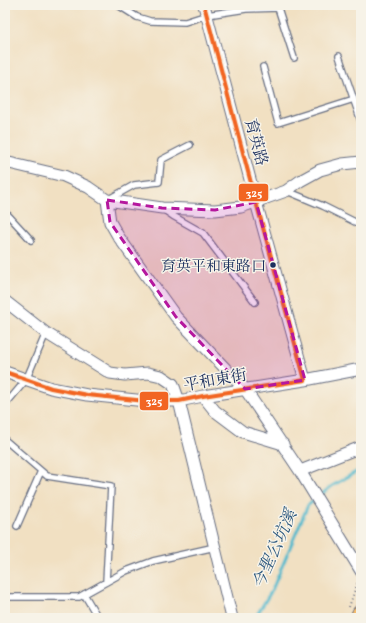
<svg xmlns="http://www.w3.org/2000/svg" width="366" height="623" font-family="Vollkorn,'Noto Serif TC',serif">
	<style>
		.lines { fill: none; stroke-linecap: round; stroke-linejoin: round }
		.stream { stroke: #4fb9cd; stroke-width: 3 }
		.lane-casing { stroke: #666d81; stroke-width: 8 }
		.street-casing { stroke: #666d81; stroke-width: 13 }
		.primary-casing { stroke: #666d81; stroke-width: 20 }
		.path { stroke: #666d81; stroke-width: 2; stroke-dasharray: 1 3; stroke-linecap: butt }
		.lane { stroke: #fff; stroke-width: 5.5 }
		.street { stroke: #fff; stroke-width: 11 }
		.primary { stroke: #f9be6d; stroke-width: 18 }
		.bus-1-casing { stroke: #f7f3e8; stroke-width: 7 }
		.bus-1 { stroke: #f26522; stroke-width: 4 }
		.marked { fill: #b5179e; fill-opacity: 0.2; stroke: #b5179e; stroke-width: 3; stroke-dasharray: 8 5; stroke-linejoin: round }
		.bus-dot { fill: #1b2f5e; stroke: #f7f3e8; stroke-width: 1.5 }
		.labels { text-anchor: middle; stroke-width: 3; stroke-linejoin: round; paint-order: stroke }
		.bus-label { font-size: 15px; fill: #1b2f5e; stroke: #f7f3e8; text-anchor: end }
		.street-label { font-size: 16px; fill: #1b2f5e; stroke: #f7f3e8 }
		.water-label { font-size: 17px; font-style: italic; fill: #2b587f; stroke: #f7f3e8 }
		.line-badge { stroke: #f7f3e8; stroke-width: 1.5 }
		.badge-label { font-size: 11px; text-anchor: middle; font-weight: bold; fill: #fff }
	</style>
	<rect width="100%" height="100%" fill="#f7f3e8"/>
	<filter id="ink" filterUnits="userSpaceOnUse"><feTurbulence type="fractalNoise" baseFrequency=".025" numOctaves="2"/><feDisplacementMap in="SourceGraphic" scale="8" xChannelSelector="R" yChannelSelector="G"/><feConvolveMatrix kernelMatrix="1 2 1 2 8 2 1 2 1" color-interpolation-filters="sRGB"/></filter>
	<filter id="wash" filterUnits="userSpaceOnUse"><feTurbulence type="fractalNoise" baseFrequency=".012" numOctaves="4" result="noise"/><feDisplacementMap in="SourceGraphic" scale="16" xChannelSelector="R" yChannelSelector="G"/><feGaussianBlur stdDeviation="0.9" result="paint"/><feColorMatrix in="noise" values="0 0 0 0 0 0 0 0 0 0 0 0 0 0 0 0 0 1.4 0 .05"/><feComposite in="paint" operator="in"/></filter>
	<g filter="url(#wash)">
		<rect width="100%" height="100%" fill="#f1e0c2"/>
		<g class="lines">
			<!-- stream -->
			<path class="stream" d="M319,496l13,-10 29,-17
				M255,618l17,-28 36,-85 7,-5"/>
		</g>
	</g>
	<g filter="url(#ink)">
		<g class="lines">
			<defs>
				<path id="lane" d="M118,5l19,12 13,4 35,1 22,-7 39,-6 32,-1 16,50
					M339,56l22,65
					M263,67l15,56 76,-24
					M287,191l36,15 38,19
					M109,199l25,-14 25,-3 2,-22 29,-15
					M164,210l9,6 30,17 52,69
					M5,213l3,2 23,25
					M5,405l21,-25 20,-47
					M5,440l42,36 64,10 -5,96
					M17,526l24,-55
					M84,594l13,22 -1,2
					M5,597h74l47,-26 27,-10 62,-14"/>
				<path id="street" d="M204,5l52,197 49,178
					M5,162l59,14 24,11 19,13 55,8 53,2 26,-3 45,-16 14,-10 20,-11 22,-6 19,-2
					M107,200l3,22 8,14 58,81 69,72 55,82 61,100
					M5,301l41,32 64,40 15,2 23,-2 13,3 12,8 6,17 53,217
					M5,372l46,16 36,7 59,6h33l24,-5 102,-16 56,-11
					M203,396l12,15 28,21 40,12
					M300,471l61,-24"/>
				<path id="primary" d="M360,618l1,-4"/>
			</defs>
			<!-- lane casing -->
			<use href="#lane" class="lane-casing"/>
			<!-- street casing -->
			<use href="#street" class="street-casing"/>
			<!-- primary casing -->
			<use href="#primary" class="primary-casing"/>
			<!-- path -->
			<path class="path" d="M349,607l9,-26"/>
			<!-- lane -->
			<use href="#lane" class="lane"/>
			<!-- street -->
			<use href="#street" class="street"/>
			<!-- primary -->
			<use href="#primary" class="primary"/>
			<defs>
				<path id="bus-1" d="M204,5l52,197 49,178
					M5,372l46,16 36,7 59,6h33l24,-5 102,-16"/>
			</defs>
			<!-- bus-1 casing -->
			<use href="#bus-1" class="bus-1-casing"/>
			<!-- bus-1 -->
			<use href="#bus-1" class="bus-1"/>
		</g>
	</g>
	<!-- marked area -->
	<path class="marked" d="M107,200l55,8 53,2 41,-8 49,178 -60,9 -69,-72 -66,-95z"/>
	<!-- markers -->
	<circle class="bus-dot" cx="273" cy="265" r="3.5"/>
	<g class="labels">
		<!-- bus labels -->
		<g class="bus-label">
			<text x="266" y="271">育英平和東路口</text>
		</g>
		<!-- street labels -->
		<g class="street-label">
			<text transform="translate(257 142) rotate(75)" y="6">育英路</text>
			<text transform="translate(215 379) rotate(-10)" y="6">平和東街</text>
		</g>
		<!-- water labels -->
		<g class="water-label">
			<text transform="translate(274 549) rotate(-66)" y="6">今聖公坑溪</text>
		</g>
	</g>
	<g class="line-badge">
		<rect x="238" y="183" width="31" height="19" rx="4" fill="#f26522"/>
		<rect x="139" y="391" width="30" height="20" rx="4" fill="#f26522"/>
	</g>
	<g class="badge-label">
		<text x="254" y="197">325</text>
		<text x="154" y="405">325</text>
	</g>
	<!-- margin -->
	<rect width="366" height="623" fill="none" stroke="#f7f3e8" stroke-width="20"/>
</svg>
